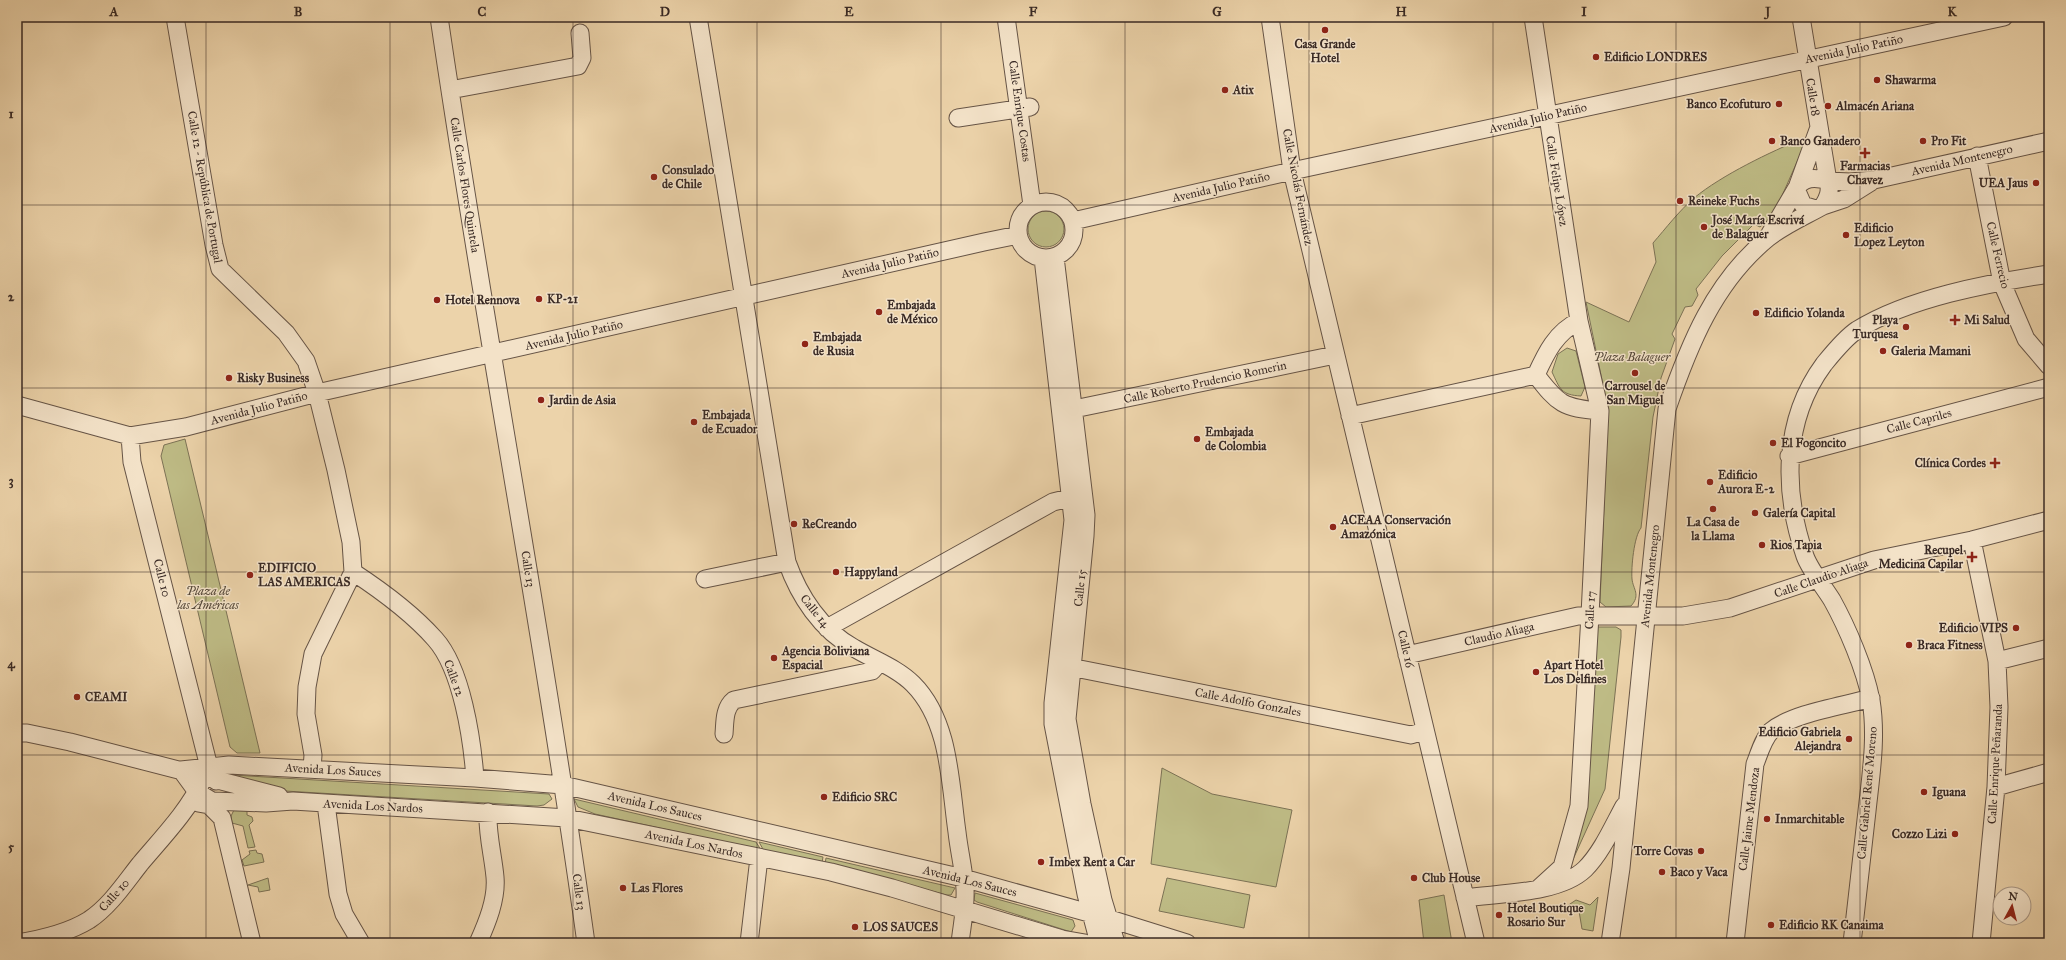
<svg xmlns="http://www.w3.org/2000/svg" width="2066" height="960" font-family="'IM FELL Great Primer',serif">
	<style>
		.green { fill: #bebb85; stroke: #7c7255 }
		.lines { fill: none; stroke-linecap: round; stroke-linejoin: round }
		.minor-casing { stroke: #665446; stroke-width: 19 }
		.minor { stroke: #f3e2c8; stroke-width: 17 }
		.grid { fill: none; stroke: #392a25; stroke-width: 1; stroke-opacity: 0.55 }
		.poi-dot { fill: #8f2418; stroke: #f3e2c8; stroke-width: 1.5 }
		.labels { text-anchor: middle; stroke-width: 3; stroke-linejoin: round; paint-order: stroke }
		.poi-label { font-size: 12px; font-weight: bold; fill: #392a25; stroke: #f3e2c8; text-anchor: start }
		.street-label { font-size: 12px; fill: #392a25; stroke: #f3e2c8 }
		.park-label { font-size: 12px; font-style: italic; fill: #544738; stroke: #f3e2c8 }
		.neatline { fill: none; stroke: #392a25; stroke-width: 1.5 }
		.grid-label { font-size: 13px; text-anchor: middle; font-weight: bold; fill: #392a25 }
	</style>
	<rect width="100%" height="100%" fill="#ecd3aa"/>
	<filter id="stains"><feTurbulence type="fractalNoise" baseFrequency=".005" numOctaves="4"/><feColorMatrix values="0 0 0 0 .2 0 0 0 0 .09 0 0 0 0 .02 0 0 0 .5 -.17"/></filter>
	<radialGradient id="worn" r=".72"><stop offset=".6" stop-color="#630" stop-opacity="0"/><stop offset="1" stop-color="#630" stop-opacity=".3"/></radialGradient>
	<!-- green -->
	<path class="green" d="M1804,138l1,6 -32,72 -13,11 -6,-3 -32,32 -26,33 2,6 -6,11 -7,1 -13,27 3,5 -14,39 -8,39 -12,111c-7,8 -10,40 -9,51 1,10 9,16 -1,27l-25,1 -6,-5 8,-193 -22,-107 43,20 27,-60 -3,-19c13,-15 26,-32 41,-45 28,-23 76,-46 110,-60z
		M1028 229a18 18 0 1 1 36 0a18 18 0 1 1-36 0Z
		M1567,348l9,3 9,36 -4,9c-20,-1 -21,-7 -29,-24l6,-18z
		M185,439l75,314h-23l-7,-6 -69,-291 3,-11z
		M1590,627h26l5,3v7l-16,152 -35,77z
		M1162,768l50,26 80,16 -16,77 -125,-23z
		M232,775l317,19 3,5 -8,6 -7,1 -252,-15z
		M574,799l182,43 5,8 -166,-36 -17,-7z
		M247,809v6l5,2 1,4 -4,4 6,22 -7,1 -5,-22 -11,-3 -1,-7 3,-6z
		M759,842l64,15 -1,6 -58,-12z
		M256,850l1,3 5,1 2,8 -20,4 -2,-6 8,-6 -1,-3z
		M826,858l129,30 -4,7h-4l-122,-31z
		M268,878l2,12 -11,2 -1,-5 -10,-2z
		M1167,878l83,17 -6,33 -85,-17z
		M975,893l98,27 2,6 -4,6 -94,-30 -3,-2z
		M1444,895l8,48h-28l-5,-43z
		M1598,897l-5,34 -11,-2 -3,-18 -15,-3 12,-8 14,5z"/>
	<g class="lines">
		<defs>
			<path id="minor" d="M175,17l39,228 6,24 66,64 20,28 11,32 19,77 15,72 2,30 -40,82 -6,33 -1,27 7,41 -1,14
				M439,17c45,309 104,617 147,926
				M698,17l89,545c12,34 34,68 67,86 20,12 43,20 59,36 37,37 37,99 44,148 2,19 7,38 8,57 1,18 -3,36 -5,54
				M1006,17l26,188
				M1270,17l22,154 184,772
				M1533,17l46,304 21,90 -10,204 -11,191 -17,61 -23,21
				M1801,17l27,164 22,1 24,-2 175,-39
				M450,90l128,-24 4,-8 -2,-25
				M958,118l72,-11
				M1977,156l25,127 24,56 23,27
				M1798,185l20,-55
				M1018 230a28 28 0 1 1 56 0a28 28 0 1 1-56 0Z
				M1823,206l21,-7 27,-17
				M1073,221l219,-50 712,-154
				M1768,237l28,-48
				M1055,257l31,258 -1,21 -18,183 15,85 21,96 13,43
				M1043,258l30,262 -20,183v21l33,170 13,49
				M1579,321c-23,11 -33,32 -43,54 22,29 27,33 64,36
				M17,405l113,31 56,-9 131,-34 667,-151 34,-7
				M1074,409l261,-54
				M1350,416l186,-41
				M130,436l2,26 77,305 7,14
				M1789,456l260,-69
				M1972,540l25,121 2,46 -3,80 -15,156
				M353,572c29,19 59,41 82,67 27,30 37,100 40,139
				M705,579l82,-17
				M827,628l226,-126 28,-7
				M1407,655l171,-39h105l47,-8 144,-48 98,-20 77,-20
				M1997,661l52,-13
				M1060,665l351,70 13,-4
				M17,733h10l43,9 209,54
				M724,734c1,-12 0,-26 10,-34l138,-29 8,-9
				M181,770l48,-5 246,13 88,7 400,93 144,40 80,25
				M181,770l16,22 15,9 54,2 27,-2 274,17 264,54 61,16 170,51 23,4
				M1996,787l53,-15
				M198,803l11,2 13,13 30,125
				M326,804l12,90 6,20 17,29
				M1465,898c34,-5 94,-4 120,-29 17,-17 28,-43 39,-63
				M17,943c25,-4 51,-10 72,-23 21,-14 36,-37 51,-56 21,-25 49,-54 62,-83
				M478,943c9,-20 19,-44 17,-66 -2,-22 -8,-43 -7,-65
				M749,943l10,-85
				M1610,943l11,-75 46,-459c22,-64 47,-127 101,-171 16,-13 37,-22 55,-32 5,-8 8,-15 5,-25 -13,-4 -25,-4 -32,8l7,16 13,4
				M1735,943l20,-179c4,-10 8,-25 16,-33 22,-18 72,-25 100,-33
				M1852,943c5,-44 10,-88 15,-132 4,-37 10,-74 4,-111 -6,-31 -24,-73 -39,-100 -8,-13 -22,-30 -27,-44 -22,-64 -23,-135 19,-192 9,-11 21,-26 33,-34 51,-32 132,-47 192,-56"/>
		</defs>
		<!-- minor casing -->
		<use href="#minor" class="minor-casing"/>
		<!-- minor -->
		<use href="#minor" class="minor"/>
	</g>
	<!-- grid -->
	<path class="grid" d="M206,17v926M390,17v926M573,17v926M757,17v926M941,17v926M1125,17v926M1309,17v926M1493,17v926M1676,17v926M1860,17v926M17,205h2032M17,388h2032M17,572h2032M17,755h2032"/>
	<!-- markers -->
	<g class="poi-dot">
		<circle cx="1325" cy="30" r="4"/>
		<circle cx="1596" cy="57" r="4"/>
		<circle cx="1877" cy="80" r="4"/>
		<circle cx="1225" cy="90" r="4"/>
		<circle cx="1779" cy="104" r="4"/>
		<circle cx="1828" cy="106" r="4"/>
		<circle cx="1772" cy="141" r="4"/>
		<circle cx="1923" cy="141" r="4"/>
		<path d="M1863 147h4v4h4v4h-4v4h-4v-4h-4v-4h4z"/>
		<circle cx="654" cy="177" r="4"/>
		<circle cx="2036" cy="183" r="4"/>
		<circle cx="1680" cy="201" r="4"/>
		<circle cx="1704" cy="227" r="4"/>
		<circle cx="1846" cy="235" r="4"/>
		<circle cx="539" cy="299" r="4"/>
		<circle cx="437" cy="300" r="4"/>
		<circle cx="879" cy="312" r="4"/>
		<circle cx="1756" cy="313" r="4"/>
		<path d="M1953 314h4v4h4v4h-4v4h-4v-4h-4v-4h4z"/>
		<circle cx="1906" cy="327" r="4"/>
		<circle cx="805" cy="344" r="4"/>
		<circle cx="1883" cy="351" r="4"/>
		<circle cx="1635" cy="373" r="4"/>
		<circle cx="229" cy="378" r="4"/>
		<circle cx="541" cy="400" r="4"/>
		<circle cx="694" cy="422" r="4"/>
		<circle cx="1197" cy="439" r="4"/>
		<circle cx="1773" cy="443" r="4"/>
		<path d="M1993 457h4v4h4v4h-4v4h-4v-4h-4v-4h4z"/>
		<circle cx="1710" cy="482" r="4"/>
		<circle cx="1713" cy="509" r="4"/>
		<circle cx="1755" cy="513" r="4"/>
		<circle cx="794" cy="524" r="4"/>
		<circle cx="1333" cy="527" r="4"/>
		<circle cx="1762" cy="545" r="4"/>
		<path d="M1970 551h4v4h4v4h-4v4h-4v-4h-4v-4h4z"/>
		<circle cx="836" cy="572" r="4"/>
		<circle cx="250" cy="575" r="4"/>
		<circle cx="2016" cy="628" r="4"/>
		<circle cx="1909" cy="645" r="4"/>
		<circle cx="774" cy="658" r="4"/>
		<circle cx="1536" cy="672" r="4"/>
		<circle cx="77" cy="697" r="4"/>
		<circle cx="1849" cy="739" r="4"/>
		<circle cx="1924" cy="792" r="4"/>
		<circle cx="824" cy="797" r="4"/>
		<circle cx="1767" cy="819" r="4"/>
		<circle cx="1955" cy="834" r="4"/>
		<circle cx="1701" cy="851" r="4"/>
		<circle cx="1041" cy="862" r="4"/>
		<circle cx="1662" cy="872" r="4"/>
		<circle cx="1414" cy="878" r="4"/>
		<circle cx="623" cy="888" r="4"/>
		<circle cx="1499" cy="915" r="4"/>
		<circle cx="1771" cy="925" r="4"/>
		<circle cx="855" cy="927" r="4"/>
	</g>
	<g class="labels">
		<!-- poi labels -->
		<g class="poi-label">
			<text x="1325" y="48" text-anchor="middle">Casa Grande<tspan x="1325" dy="14">Hotel</tspan></text>
			<text x="1604" y="61">Edificio LONDRES</text>
			<text x="1885" y="84">Shawarma</text>
			<text x="1233" y="94">Atix</text>
			<text x="1771" y="108" text-anchor="end">Banco Ecofuturo</text>
			<text x="1836" y="110">Almacén Ariana</text>
			<text x="1780" y="145">Banco Ganadero</text>
			<text x="1931" y="145">Pro Fit</text>
			<text x="1865" y="170" text-anchor="middle">Farmacias<tspan x="1865" dy="14">Chavez</tspan></text>
			<text x="662" y="174">Consulado<tspan x="662" dy="14">de Chile</tspan></text>
			<text x="2028" y="187" text-anchor="end">UEA Jaus</text>
			<text x="1688" y="205">Reineke Fuchs</text>
			<text x="1712" y="224">José María Escrivá<tspan x="1712" dy="14">de Balaguer</tspan></text>
			<text x="1854" y="232">Edificio<tspan x="1854" dy="14">Lopez Leyton</tspan></text>
			<text x="547" y="303">KP-21</text>
			<text x="445" y="304">Hotel Rennova</text>
			<text x="887" y="309">Embajada<tspan x="887" dy="14">de México</tspan></text>
			<text x="1764" y="317">Edificio Yolanda</text>
			<text x="1898" y="324" text-anchor="end">Playa<tspan x="1898" dy="14">Turquesa</tspan></text>
			<text x="1964" y="324">Mi Salud</text>
			<text x="813" y="341">Embajada<tspan x="813" dy="14">de Rusia</tspan></text>
			<text x="1891" y="355">Galeria Mamani</text>
			<text x="237" y="382">Risky Business</text>
			<text x="1635" y="390" text-anchor="middle">Carrousel de<tspan x="1635" dy="14">San Miguel</tspan></text>
			<text x="549" y="404">Jardin de Asia</text>
			<text x="702" y="419">Embajada<tspan x="702" dy="14">de Ecuador</tspan></text>
			<text x="1205" y="436">Embajada<tspan x="1205" dy="14">de Colombia</tspan></text>
			<text x="1781" y="447">El Fogoncito</text>
			<text x="1986" y="467" text-anchor="end">Clínica Cordes</text>
			<text x="1718" y="479">Edificio<tspan x="1718" dy="14">Aurora E-2</tspan></text>
			<text x="1763" y="517">Galería Capital</text>
			<text x="1341" y="524">ACEAA Conservación<tspan x="1341" dy="14">Amazónica</tspan></text>
			<text x="1713" y="526" text-anchor="middle">La Casa de<tspan x="1713" dy="14">la Llama</tspan></text>
			<text x="802" y="528">ReCreando</text>
			<text x="1770" y="549">Rios Tapia</text>
			<text x="1963" y="554" text-anchor="end">Recupel<tspan x="1963" dy="14">Medicina Capilar</tspan></text>
			<text x="258" y="572">EDIFICIO<tspan x="258" dy="14">LAS AMERICAS</tspan></text>
			<text x="844" y="576">Happyland</text>
			<text x="2008" y="632" text-anchor="end">Edificio VIPS</text>
			<text x="1917" y="649">Braca Fitness</text>
			<text x="782" y="655">Agencia Boliviana<tspan x="782" dy="14">Espacial</tspan></text>
			<text x="1544" y="669">Apart Hotel<tspan x="1544" dy="14">Los Delfines</tspan></text>
			<text x="85" y="701">CEAMI</text>
			<text x="1841" y="736" text-anchor="end">Edificio Gabriela<tspan x="1841" dy="14">Alejandra</tspan></text>
			<text x="1932" y="796">Iguana</text>
			<text x="832" y="801">Edificio SRC</text>
			<text x="1775" y="823">Inmarchitable</text>
			<text x="1947" y="838" text-anchor="end">Cozzo Lizi</text>
			<text x="1693" y="855" text-anchor="end">Torre Covas</text>
			<text x="1049" y="866">Imbex Rent a Car</text>
			<text x="1670" y="876">Baco y Vaca</text>
			<text x="1422" y="882">Club House</text>
			<text x="631" y="892">Las Flores</text>
			<text x="1507" y="912">Hotel Boutique<tspan x="1507" dy="14">Rosario Sur</tspan></text>
			<text x="1779" y="929">Edificio RK Canaima</text>
			<text x="863" y="931">LOS SAUCES</text>
		</g>
		<!-- street labels -->
		<g class="street-label">
			<text transform="translate(1854 49) rotate(-12)" y="4">Avenida Julio Patiño</text>
			<text transform="translate(1813 97) rotate(81)" y="4">Calle 18</text>
			<text transform="translate(1020 111) rotate(82)" y="4">Calle Enrique Costas</text>
			<text transform="translate(1538 118) rotate(-13)" y="4">Avenida Julio Patiño</text>
			<text transform="translate(1962 160) rotate(-13)" y="4">Avenida Montenegro</text>
			<text transform="translate(1557 181) rotate(81)" y="4">Calle Felipe López</text>
			<text transform="translate(465 185) rotate(81)" y="4">Calle Carlos Flores Quintela</text>
			<text transform="translate(205 187) rotate(80)" y="4">Calle 12 - República de Portugal</text>
			<text transform="translate(1221 187) rotate(-13)" y="4">Avenida Julio Patiño</text>
			<text transform="translate(1298 187) rotate(79)" y="4">Calle Nicolás Fernández</text>
			<text transform="translate(1998 255) rotate(77)" y="4">Calle Ferrecio</text>
			<text transform="translate(890 263) rotate(-13)" y="4">Avenida Julio Patiño</text>
			<text transform="translate(574 335) rotate(-13)" y="4">Avenida Julio Patiño</text>
			<text transform="translate(1205 382) rotate(-12)" y="4">Calle Roberto Prudencio Romerin</text>
			<text transform="translate(259 408) rotate(-15)" y="4">Avenida Julio Patiño</text>
			<text transform="translate(1919 421) rotate(-15)" y="4">Calle Capriles</text>
			<text transform="translate(528 569) rotate(81)" y="4">Calle 13</text>
			<text transform="translate(1650 576) rotate(-84)" y="4">Avenida Montenegro</text>
			<text transform="translate(162 578) rotate(76)" y="4">Calle 10</text>
			<text transform="translate(1821 578) rotate(-19)" y="4">Calle Claudio Aliaga</text>
			<text transform="translate(1080 588) rotate(-84)" y="4">Calle 15</text>
			<text transform="translate(1590 610) rotate(-87)" y="4">Calle 17</text>
			<text transform="translate(815 611) rotate(51)" y="4">Calle 14</text>
			<text transform="translate(1499 634) rotate(-13)" y="4">Claudio Aliaga</text>
			<text transform="translate(1406 649) rotate(77)" y="4">Calle 16</text>
			<text transform="translate(454 678) rotate(70)" y="4">Calle 12</text>
			<text transform="translate(1248 702) rotate(11)" y="4">Calle Adolfo Gonzales</text>
			<text transform="translate(1995 764) rotate(-87)" y="4">Calle Enrique Peñaranda</text>
			<text transform="translate(333 770) rotate(3)" y="4">Avenida Los Sauces</text>
			<text transform="translate(1867 793) rotate(-85)" y="4">Calle Gabriel René Moreno</text>
			<text transform="translate(373 806) rotate(3)" y="4">Avenida Los Nardos</text>
			<text transform="translate(655 806) rotate(13)" y="4">Avenida Los Sauces</text>
			<text transform="translate(1749 819) rotate(-83)" y="4">Calle Jaime Mendoza</text>
			<text transform="translate(694 844) rotate(12)" y="4">Avenida Los Nardos</text>
			<text transform="translate(970 881) rotate(14)" y="4">Avenida Los Sauces</text>
			<text transform="translate(579 892) rotate(82)" y="4">Calle 13</text>
			<text transform="translate(114 895) rotate(-48)" y="4">Calle 10</text>
		</g>
		<!-- park labels -->
		<g class="park-label">
			<text x="1632" y="361">Plaza Balaguer</text>
			<text x="208" y="595">Plaza de<tspan x="208" dy="14">las Américas</tspan></text>
		</g>
	</g>
	<!-- margin -->
	<rect width="2066" height="960" fill="none" stroke="#ecd3aa" stroke-width="44"/>
	<!-- north arrow -->
	<g transform="translate(2012 906) rotate(7)"><circle r="19" fill="#f3e2c8" stroke="#a99887"/>
	<path d="M0-3L7 15L0 10L-7 15Z" fill="#8f2418"/>
	<text y="-6" font-size="11" font-weight="bold" text-anchor="middle" fill="#392a25">N</text>
	</g>
	<rect x="22" y="22" width="2022" height="916" class="neatline"/>
	<g class="grid-label">
		<text x="114" y="16">A</text>
		<text x="298" y="16">B</text>
		<text x="482" y="16">C</text>
		<text x="665" y="16">D</text>
		<text x="849" y="16">E</text>
		<text x="1033" y="16">F</text>
		<text x="1217" y="16">G</text>
		<text x="1401" y="16">H</text>
		<text x="1584" y="16">I</text>
		<text x="1768" y="16">J</text>
		<text x="1952" y="16">K</text>
		<text x="11" y="118">1</text>
		<text x="11" y="301">2</text>
		<text x="11" y="485">3</text>
		<text x="11" y="668">4</text>
		<text x="11" y="851">5</text>
	</g>
	<rect width="100%" height="100%" filter="url(#stains)"/>
	<rect width="100%" height="100%" fill="url(#worn)"/>
</svg>
